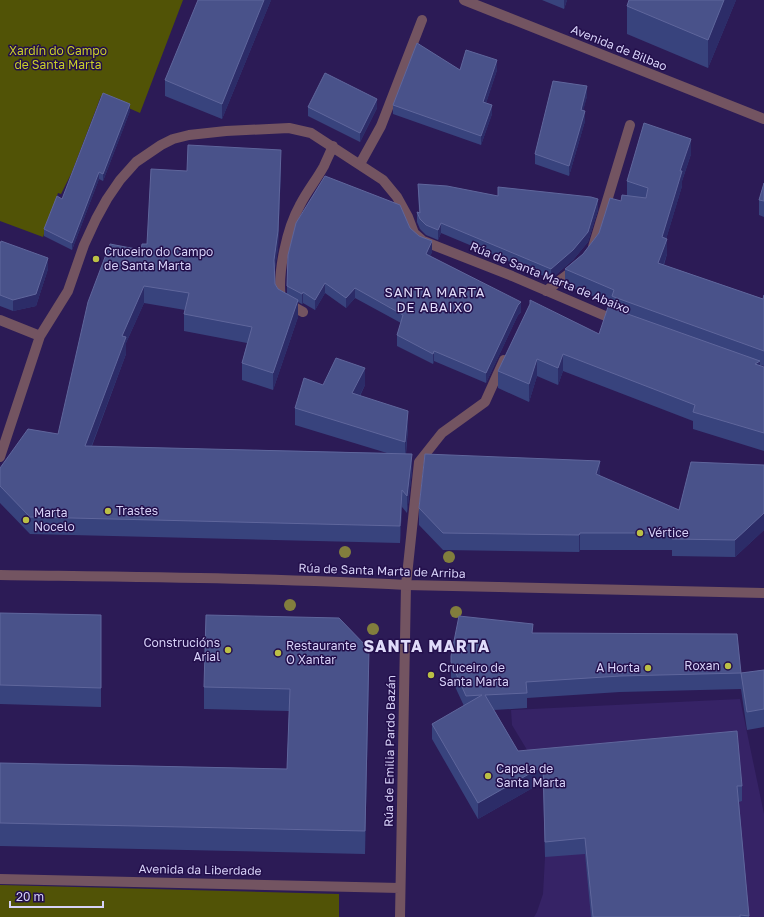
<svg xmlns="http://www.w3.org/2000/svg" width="764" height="917" font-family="'Golos Text',sans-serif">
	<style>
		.built { fill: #362366 }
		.green { fill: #515306 }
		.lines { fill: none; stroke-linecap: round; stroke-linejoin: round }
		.minor { stroke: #735461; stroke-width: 10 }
		.tertiary { stroke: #735461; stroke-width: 10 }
		.tree { fill: #827e3d }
		.wall { fill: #38437d }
		.shaded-wall { fill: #2c2c68 }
		.building { fill: #49528a; stroke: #5f669c }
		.poi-dot { fill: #bbc045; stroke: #230f4b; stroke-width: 1.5 }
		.labels { text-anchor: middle; stroke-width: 3; stroke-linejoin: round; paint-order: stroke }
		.street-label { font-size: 12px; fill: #d7d2f8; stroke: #230f4b }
		.park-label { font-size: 12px; fill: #c9cf28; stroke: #230f4b }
		.poi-label { font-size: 12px; fill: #d7d2f8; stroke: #230f4b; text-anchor: start }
		.neighbourhood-label { font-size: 13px; letter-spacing: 1px; fill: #e0dcfa; stroke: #230f4b }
		.district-label { font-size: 16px; font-weight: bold; letter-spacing: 1px; fill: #e0dcfa; stroke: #230f4b }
	</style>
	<rect width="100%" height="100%" fill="#2c1b56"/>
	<!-- built -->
	<path class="built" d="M740,699l24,115v103h-230l3,-5 6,-18 2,-37 -1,-79 -32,-53 -1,-15z"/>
	<!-- green -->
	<path class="green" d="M0,0h183l-43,113 -39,-17 -29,76 -11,22 -3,-1 -15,44 -43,-16z
		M0,885l339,9v23h-339z"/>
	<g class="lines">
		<!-- minor -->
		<path class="minor" d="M464,0l300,119
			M360,164l21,-38 41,-106
			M593,247l37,-122
			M546,291l29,-22
			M303,312l-22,-12c-4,-27 6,-72 19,-95 7,-14 17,-26 24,-39 3,-7 6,-13 9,-20
			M0,320l40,16
			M0,457l40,-121 28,-45 16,-46 12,-26 11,-20 13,-19 16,-18 25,-17 12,-6 16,-4 37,-4 63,-3 22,5 72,47 14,17 11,20 6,16 9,8 89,35 105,45
			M0,879l400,9
			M400,917l6,-332 13,-123 23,-29 43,-31 19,-42"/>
		<!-- tertiary -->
		<path class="tertiary" d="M0,575c135,2 271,3 406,10l358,8"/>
	</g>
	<!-- trees -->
	<g class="tree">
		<circle cx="345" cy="552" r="6"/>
		<circle cx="449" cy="557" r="6"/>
		<circle cx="290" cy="605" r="6"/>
		<circle cx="456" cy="612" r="6"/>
		<circle cx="373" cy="629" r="6"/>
	</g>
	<!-- wall -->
	<path class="wall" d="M271,0l-49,119 -57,-23v-16z
		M542,0h25l-3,9z
		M736,0l-28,68 -81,-34v-28z
		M460,70h37l-11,33 6,11 -11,31 -88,-31v-9z
		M587,96l-4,14 2,11 -16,55 -34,-12v-10z
		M308,107l69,1 -17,34 -52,-26z
		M130,111l-27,70 -4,-2 -27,71 -28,-14v-7l18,-30z
		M691,154l-9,27v5l-16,53 1,15 -3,11 99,34 1,-4v71l-4,-1 4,2v84l-71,-22v-8l-130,-50 -5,14 -21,-9 -8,26 -31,-14v-17l101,-37 13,-25v-5l-47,-19v-16l18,-15 16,-21 22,-32 6,-5v-15z
		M281,167l-3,81 -4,26 1,10 3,5 9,5v-8l123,-58 22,24 -2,4 91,56 -3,3 -32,68 -52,-22 -1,3 -36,-18v-11l4,-12 -46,-25 -9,10 -21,-15 -10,17 -12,-7 -1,1 -4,-2v15l-25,73 -31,-10v-17l5,-20 -63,-12v-17l1,-4 -41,-7 -18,40v11l-34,92 295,7 -92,-28v-17l28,-23h42l-5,11 48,32 -2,26 6,17 -5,42 -5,-6 -2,36 -370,-9 -30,-31v-35l58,-34 83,-184 6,-6 40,-73z
		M764,183v34l-5,-2v-15z
		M418,184l80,12 100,14 -10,32 -15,18 -22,19 -110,-46 -3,7 -12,-5 -6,-6 -3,-7v-10l2,1z
		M0,244l48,25 -12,37 -23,5 -13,-5z
		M764,465v65l-29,27 -63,-1v-6h-92l-1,2 -136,-2 -24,-25v-17l181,-32 79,34z
		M0,613l101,2v92l-101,-3z
		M533,633l208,40 23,-3v57l-17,3 -6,-41 -121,3 -93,6v10l-33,2 24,41 224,35v15l-3,1 10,115h-158l-6,-63 -40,3 -2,-75 -65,37 -46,-80v-15l32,-18 -13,-28v-22z
		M369,672l-4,182 -365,-8v-83l287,6 2,-58 -85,-2v-22z"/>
	<!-- shaded-wall -->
	<path class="shaded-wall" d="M264,0h7l-49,119v-15z
		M564,0h3l-3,9z
		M724,0h12l-28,68v-28z
		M497,60v10l-14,42v-10z
		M587,86v10l-6,24v-10z
		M377,99v9l-17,34v-9z
		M130,104v7l-27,70v-7z
		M492,105v9l-11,31v-9z
		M585,111v10l-16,55v-10z
		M691,139v15l-9,27v5l-20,67v-16l18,-66z
		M281,150v17l-3,81 -4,28v-16z
		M99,172v7l-27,71v-7z
		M598,199v11l-10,32 -15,18 -22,19v-10z
		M441,223v10l-3,7v-10z
		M667,239v15l-9,25v-16z
		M432,241v11l-6,12v-10z
		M48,258v11l-12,37 -23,5v-11z
		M325,283v10l-10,17v-10z
		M144,286v17l-18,40v11l-41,109v-17l37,-110z
		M355,288v10l-9,10v-10z
		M303,292v11l-1,1v-10z
		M298,300v17l-25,73v-17z
		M521,302v10l-3,3 -32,68v-10l32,-68z
		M434,351v10l-1,3v-10z
		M563,354v17l-5,14v-17z
		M537,359v17l-8,26v-18z
		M760,361v17l-5,-14z
		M365,368v17l-13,25v-17z
		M408,411v17l-3,31v-17z
		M412,454v17l-5,42v-17z
		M600,461v17l-4,-4z
		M402,490v17l-2,36v-17z
		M764,513v17l-29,27v-17z
		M580,533v17l-1,2v-17z
		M369,649v23l-4,182v-23z
		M543,766v16l-65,37v-16z"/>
	<!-- building -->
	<path class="building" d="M198,0h66l-42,104 -57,-24z
		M629,0h95l-16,40 -81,-34z
		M417,43l43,27 6,-20 31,10 -14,42 9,3 -11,31 -88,-31z
		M325,73l52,26 -17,34 -52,-26z
		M553,81l34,5 -6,24 4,1 -16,55 -34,-12z
		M103,93l27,11 -27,70 -4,-2 -27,71 -28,-14 13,-33 5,3z
		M644,123l47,16 -11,32h2l-20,66 5,2 -9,24 105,36 1,-4v56l-150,-54 -2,-1 2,-6 -49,-21 18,-15 16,-21 11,-35 11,3 1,-6 24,3 2,-10 -21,-7z
		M188,145l93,5 -3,81 -4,29 1,24 3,5 20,11 -25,73 -31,-10 10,-36 -68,-13 5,-21 -45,-7 -22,50 4,1 -41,109 327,8 -5,42 -5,-6 -2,36 -370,-9 -30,-31v-18l28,-39 30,5 30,-132 22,-58 31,6 1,-6h5l4,-75 36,2z
		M325,176l75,29 10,23 9,8 13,5 -6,13 95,48 -3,3 -32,68 -52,-22 -1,3 -36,-19 6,-20 -48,-27 -9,10 -21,-15 -10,17 -12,-8 -1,2 -15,-8 1,-31 8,-32z
		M764,183v18l-5,-1z
		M418,184l29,2 51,10v-9l93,10 7,2 -10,33 -15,18 -22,19 -110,-46 -3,7 -12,-5 -6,-6 -3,-7 3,1z
		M1,241l47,17 -12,36 -23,6 -13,-5v-51z
		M530,300l69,34 9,-27 152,54 -5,3 9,3v66l-71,-21 2,-7 -132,-51 -5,14 -21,-9 -8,25 -31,-13 32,-67z
		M336,358l29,10 -13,25 56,18 -3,31 -110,-34 9,-30 19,7z
		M425,454l175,7 -4,13 83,36 12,-48 73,3v48l-29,27 -63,-1 1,-6h-93l-1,2 -136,-2 -24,-25z
		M0,613l101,2v73l-101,-3z
		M206,615l133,3 30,31 -4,182 -365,-8v-60l287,6 3,-80 -86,-2z
		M459,616l74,8 -1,9 205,1 4,39 -121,3 -94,6 1,11 -42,2 33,56 219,-20 5,55h-5l12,130 -9,-1v2h-147l-8,-79 -40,4 -2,-76 -65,37 -46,-79 50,-29 -16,1 -15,-34v-6z
		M764,670v39l-17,3 -6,-39z"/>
	<!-- markers -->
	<g class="poi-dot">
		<circle cx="96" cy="259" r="4"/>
		<circle cx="108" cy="511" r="4"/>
		<circle cx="26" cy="520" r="4"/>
		<circle cx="640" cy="533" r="4"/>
		<circle cx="228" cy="650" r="4"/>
		<circle cx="278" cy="653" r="4"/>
		<circle cx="728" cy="666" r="4"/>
		<circle cx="648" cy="668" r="4"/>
		<circle cx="431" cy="675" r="4"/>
		<circle cx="488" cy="776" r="4"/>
	</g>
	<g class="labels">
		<!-- street labels -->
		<g class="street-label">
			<text transform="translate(619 48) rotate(22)" y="4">Avenida de Bilbao</text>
			<text transform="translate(550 278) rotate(22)" y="4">Rúa de Santa Marta de Abaixo</text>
			<text transform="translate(382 571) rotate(2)" y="4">Rúa de Santa Marta de Arriba</text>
			<text transform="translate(390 751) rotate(-89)" y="4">Rúa de Emilia Pardo Bazán</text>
			<text transform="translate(200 870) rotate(1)" y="4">Avenida da Liberdade</text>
		</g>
		<!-- park labels -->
		<g class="park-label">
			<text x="58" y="55">Xardín do Campo<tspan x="58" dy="14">de Santa Marta</tspan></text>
		</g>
		<!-- poi labels -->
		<g class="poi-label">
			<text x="104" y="256">Cruceiro do Campo<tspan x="104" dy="14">de Santa Marta</tspan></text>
			<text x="116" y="515">Trastes</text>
			<text x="34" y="517">Marta<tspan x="34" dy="14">Nocelo</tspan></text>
			<text x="648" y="537">Vértice</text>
			<text x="220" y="647" text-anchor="end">Construcións<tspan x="220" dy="14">Arial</tspan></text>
			<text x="286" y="650">Restaurante<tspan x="286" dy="14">O Xantar</tspan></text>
			<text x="720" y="670" text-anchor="end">Roxan</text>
			<text x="439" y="672">Cruceiro de<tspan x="439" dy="14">Santa Marta</tspan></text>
			<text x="640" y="672" text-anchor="end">A Horta</text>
			<text x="496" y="773">Capela de<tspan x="496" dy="14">Santa Marta</tspan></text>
		</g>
		<!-- neighbourhood labels -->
		<g class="neighbourhood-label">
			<text x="435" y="297">SANTA MARTA<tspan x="435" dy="15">DE ABAIXO</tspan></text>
		</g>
		<!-- district labels -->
		<g class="district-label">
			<text x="427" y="652">SANTA MARTA</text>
		</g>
	</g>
	<!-- scale -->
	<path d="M10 901v6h93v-6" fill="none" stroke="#d7d2f8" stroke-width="2"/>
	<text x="16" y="901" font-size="12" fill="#d7d2f8" stroke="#230f4b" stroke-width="3" paint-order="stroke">20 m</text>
</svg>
